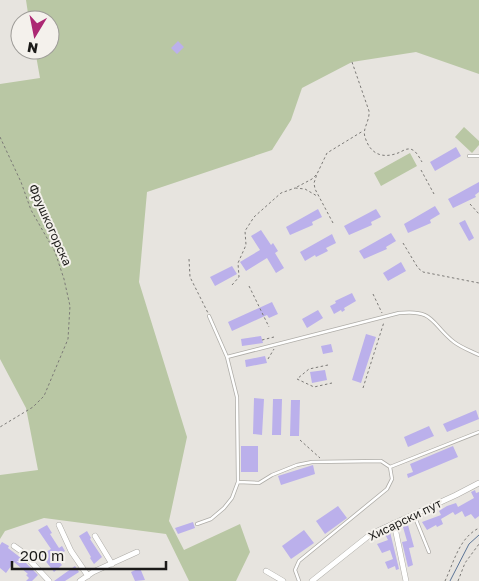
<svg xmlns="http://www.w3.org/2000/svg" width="479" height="581" font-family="'Golos Text',sans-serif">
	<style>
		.green { fill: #b9c7a4 }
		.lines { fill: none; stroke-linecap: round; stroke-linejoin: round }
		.stream { stroke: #5b7496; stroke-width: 1 }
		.building { fill: #bbb0eb }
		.lane-casing { stroke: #aeaca7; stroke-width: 4 }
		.street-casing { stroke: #aeaca7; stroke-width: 6 }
		.path { stroke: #7c7a77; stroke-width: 1; stroke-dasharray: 2.5 2.5; stroke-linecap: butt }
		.lane { stroke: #fff; stroke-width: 2.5 }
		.street { stroke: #fff; stroke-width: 5 }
		.labels { text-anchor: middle; stroke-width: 4; stroke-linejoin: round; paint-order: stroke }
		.street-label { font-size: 12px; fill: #1b1a18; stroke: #f4f1ec }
	</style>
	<rect width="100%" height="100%" fill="#e7e4df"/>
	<!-- green -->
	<path class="green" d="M26,0h453v74l-63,-22 -64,10 -50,26 -11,32 -19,30 -125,42 -8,90 48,155 -18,84 15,29 56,-26 10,28 -14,29h-47l-23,-47 -122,-16 -39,13 -5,8v-64l38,-5 -12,-62 -26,-49v-275l40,-6 -5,-28h15v-30h-21z
		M464,127l15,14v4l-7,8 -17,-16z
		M410,153l7,13 -36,20 -7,-13z"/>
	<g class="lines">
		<!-- stream -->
		<path class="stream" d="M450,581l19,-37 10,-9"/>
	</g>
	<!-- building -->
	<path class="building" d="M178,41l6,6 -7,7 -6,-6z
		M456,147l5,9 -26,15 -5,-9z
		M479,182v10l-4,3 1,2 -23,11 -5,-9z
		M435,206l5,8 -10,6 1,3 -23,10 -4,-9z
		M318,209l4,8 -10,5 1,3 -23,10 -4,-8z
		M376,209l5,8 -10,5 1,3 -23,10 -5,-9z
		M465,220l9,18 -5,3 -10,-18z
		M261,230l10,15 2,-2 5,8 -3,2 9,15 -8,5 -9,-15 -21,13 -6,-9 20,-12 -9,-14z
		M391,233l5,8 -10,6 1,2 -23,10 -5,-8z
		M332,234l4,9 -10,5 2,3 -12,6 -1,-2 -10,6 -5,-9z
		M401,262l5,9 -18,10 -5,-8z
		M232,266l5,8 -22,12 -5,-9z
		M352,293l4,8 -12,7 1,2 -3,2 -1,-2 -7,4 -4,-8 6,-3 -1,-2z
		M272,302l6,12 -9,4 -2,-3 -35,16 -4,-9z
		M318,310l5,8 -16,10 -5,-9z
		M366,334l10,3 -15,46 -9,-3z
		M261,336l2,7 -21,3 -1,-7z
		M331,344l2,8 -10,2 -2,-8z
		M265,356l2,7 -21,4 -1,-7z
		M325,370l2,10 -15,3 -2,-11z
		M254,398l10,1 -2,36 -9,-1z
		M273,399h9l-1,36h-9z
		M291,400h9l-1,36h-9z
		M476,410l3,9 -32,13 -4,-8z
		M429,426l5,10 -26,11 -4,-10z
		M241,446h17v26h-17z
		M453,446l5,11 -50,21 -1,-4 6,-2 -3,-8z
		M313,465l2,9 -34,11 -3,-9z
		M475,490l1,3 3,-1v24l-4,3 -4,-5 -6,3 -3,-6 -7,4 -2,-3 -12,7 2,5 -6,3 -1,-2 -9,5 -5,-8 19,-7 -2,-4 8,-5 9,-3 2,4 16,-9 -3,-6z
		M338,506l9,12 -22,16 -9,-13z
		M193,522l2,6 -17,6 -3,-6z
		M47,525l5,8 -2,1 9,14 3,-2 3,5 -10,6 7,8 -8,7 -13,-17 10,-6 -13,-19z
		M408,525l6,22 -5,1 4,17 -5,2 -6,-25 5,-1 -4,-14z
		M304,530l10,13 -23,16 -9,-13z
		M87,531l4,7 -1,1 12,18 -8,7 -4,-6 1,-1 -12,-21z
		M390,532l9,37 -3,1 -1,-4 -7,3 -3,-7 8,-3 -3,-9 -8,3 -5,-9 11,-4 -3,-6z
		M2,542l7,4 -1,2 13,10 17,17 -6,6h-6l3,-3 -3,-3 2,-1 -14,-12 -8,11 -6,-5v-23z
		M75,566l4,6 -14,9h-11z
		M140,568l5,12 -10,1 -4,-9z"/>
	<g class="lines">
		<defs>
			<path id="lane" d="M469,156h10
				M227,357l172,-44c36,-4 32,11 55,29 8,6 17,9 25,13
				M238,482l21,1 13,-8 25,-10 15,-3 69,-1 9,6
				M414,515l15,37
				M197,524l14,-5 13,-11 8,-10 6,-16 -1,-85 -10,-40 -18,-41
				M299,581l-4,-11 4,-9 88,-72 5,-10 -2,-12 89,-35"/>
			<path id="street" d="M394,523l12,58
				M59,525l12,26 17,25
				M95,536l17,28
				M14,546l7,5 28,30
				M266,571l17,10
				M80,581l13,-9 44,-20
				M312,581l59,-47 85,-39 23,-12"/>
		</defs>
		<!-- lane casing -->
		<use href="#lane" class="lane-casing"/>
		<!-- street casing -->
		<use href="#street" class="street-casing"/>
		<!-- path -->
		<path class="path" d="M352,62l17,49c1,10 -7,18 -4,26 5,17 17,22 33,16 3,-1 7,-4 10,-4 7,-1 11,8 14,13
			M0,137l21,45 10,28 24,42 9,27 6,27 -2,33 -24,57 -11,11 -33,20
			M421,170l13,24
			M316,175l-4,4 -17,9 10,1 12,7
			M470,204l9,10
			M333,223l-18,-34 -1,-6 3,-9 10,-21 36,-22
			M403,243l15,25 5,4 56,11
			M189,259l1,18 18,36
			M232,285l7,-8 -1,-14 8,-18 -1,-14 9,-14 27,-24 14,-5
			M249,286l20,41
			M373,294l9,19
			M262,340l12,-3
			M268,359l6,-10
			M328,365l-19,4 -12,10 17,8 18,-4
			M363,388l21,-66
			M300,440l20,18
			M445,581c9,-19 14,-43 34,-53
			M458,581l7,-18 14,-19"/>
		<!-- lane -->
		<use href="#lane" class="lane"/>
		<!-- street -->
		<use href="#street" class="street"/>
	</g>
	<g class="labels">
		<!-- street labels -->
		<g class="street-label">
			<text transform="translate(50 225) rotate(66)" y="4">Фрушкогорска</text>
			<text transform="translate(405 520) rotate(-26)" y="4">Хисарски пут</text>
		</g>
	</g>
	<!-- north arrow -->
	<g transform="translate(35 35) rotate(190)"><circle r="24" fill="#f4f1ec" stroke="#9d9b97"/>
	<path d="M0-4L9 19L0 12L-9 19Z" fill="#ac2873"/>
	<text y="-8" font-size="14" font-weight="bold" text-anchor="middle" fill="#1b1a18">N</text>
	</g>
	<!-- scale -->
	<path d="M12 561v8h154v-8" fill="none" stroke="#1b1a18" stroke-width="2.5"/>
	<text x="20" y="561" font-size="15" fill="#1b1a18" stroke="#f4f1ec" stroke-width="4" paint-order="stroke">200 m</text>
</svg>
